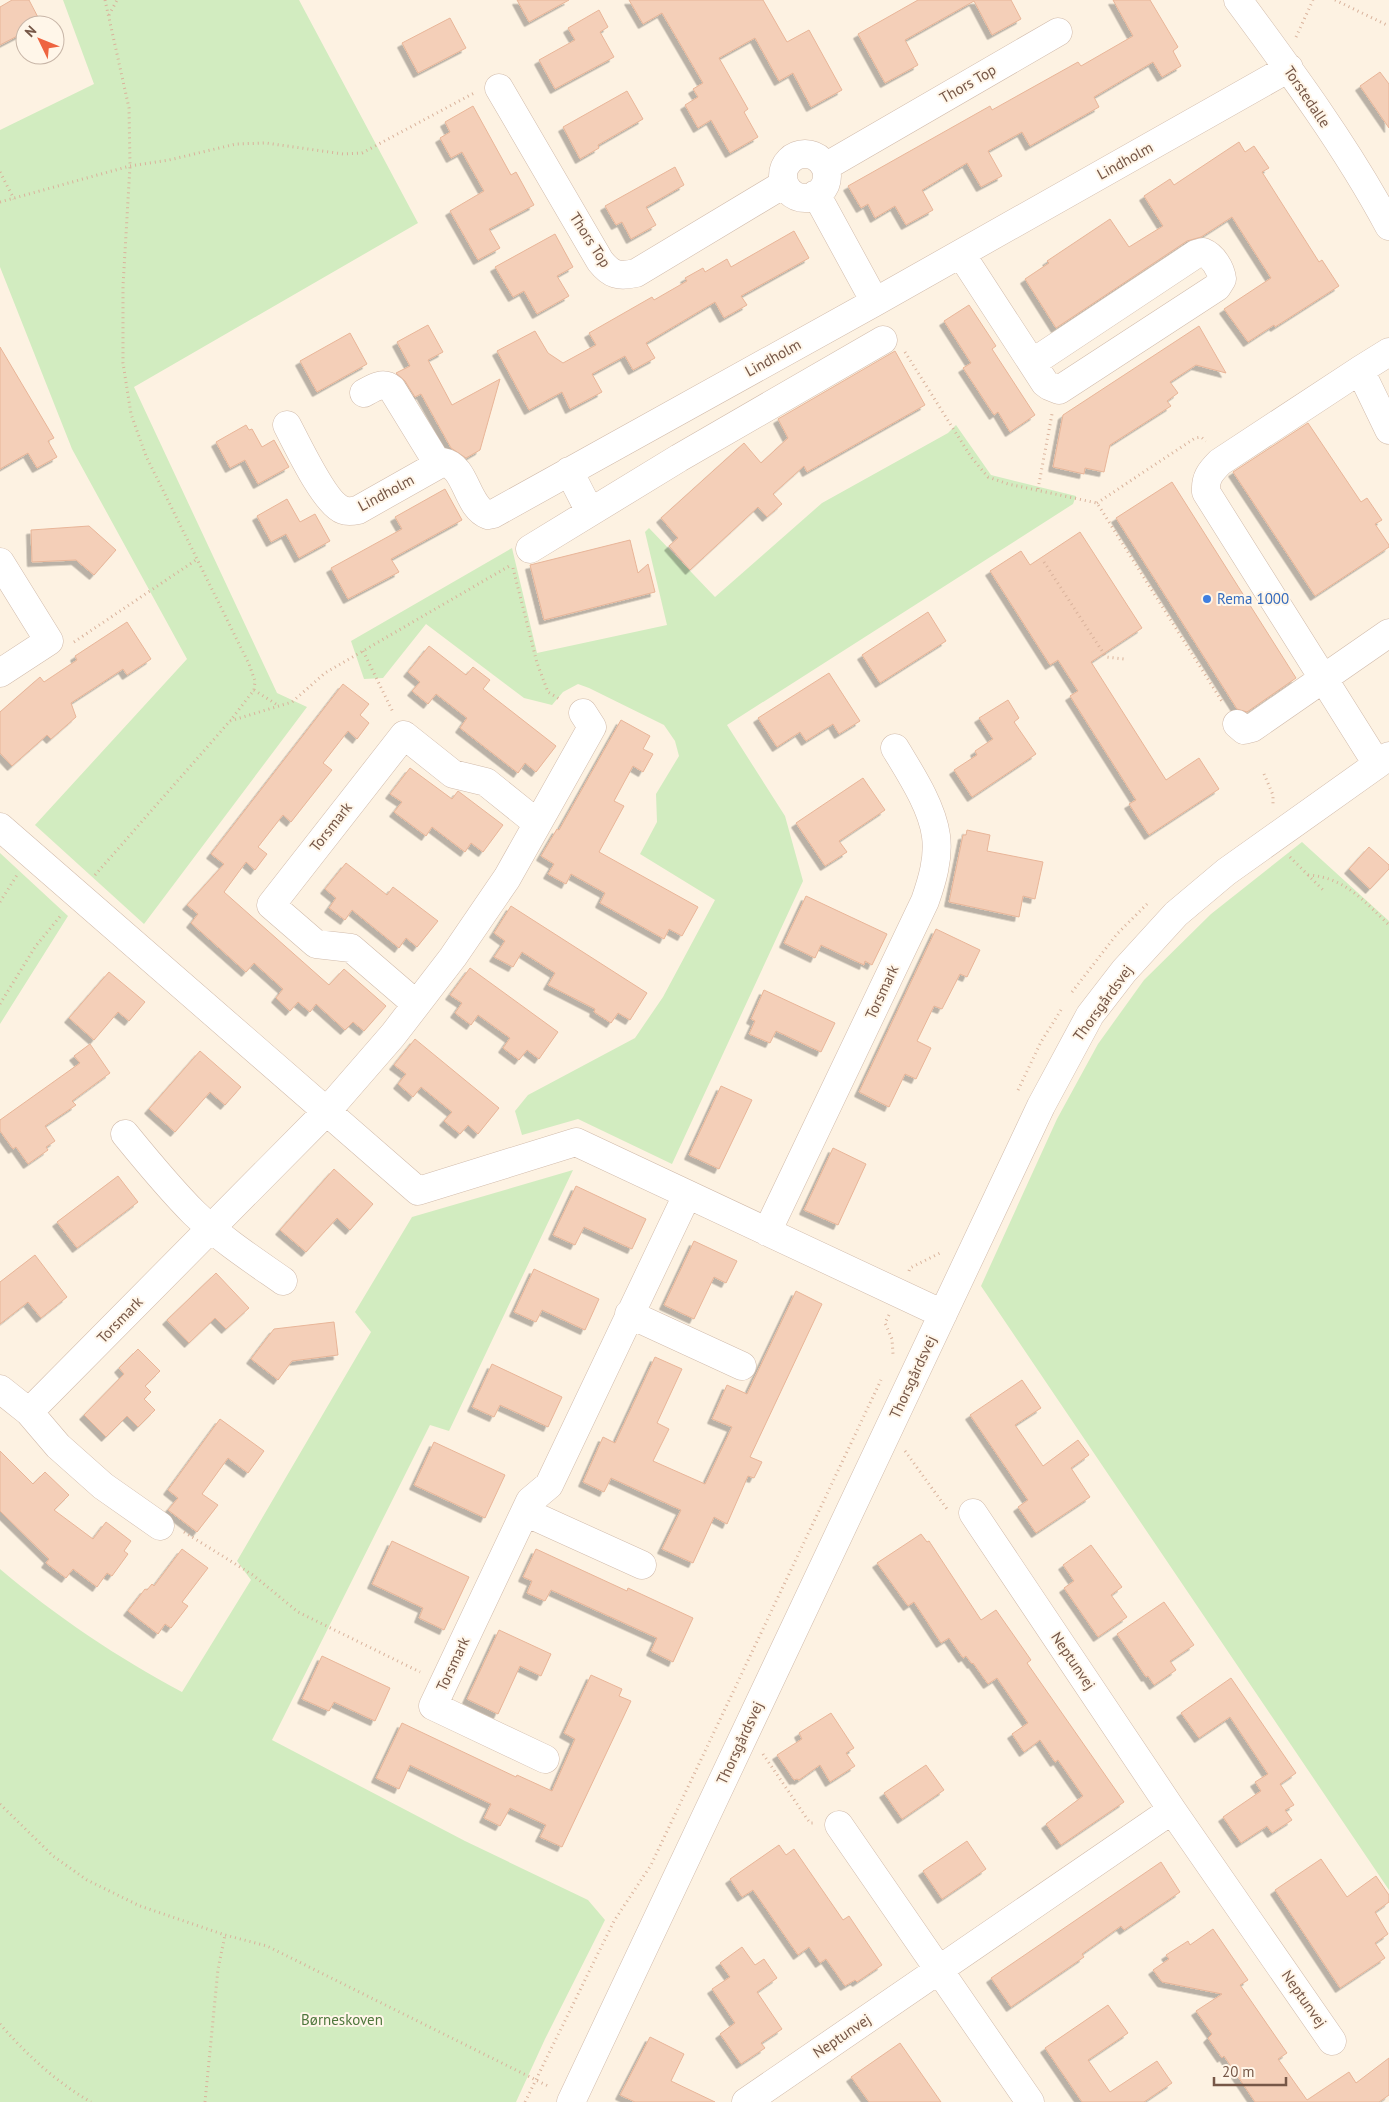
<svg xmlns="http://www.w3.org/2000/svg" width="1389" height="2102" font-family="'PT Sans',sans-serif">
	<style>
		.green { fill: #d2ecc0 }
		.building { fill: #f4cfb8; stroke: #e8b598; filter: url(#shadow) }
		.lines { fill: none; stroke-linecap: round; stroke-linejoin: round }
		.minor-casing { stroke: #d1bbab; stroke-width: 29 }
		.path { stroke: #d9b29b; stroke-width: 3; stroke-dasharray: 1 4; stroke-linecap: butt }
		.minor { stroke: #fff; stroke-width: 28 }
		.shop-dot { fill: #3f7fe0; stroke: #fff6e9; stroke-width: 2 }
		.labels { text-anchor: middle; stroke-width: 4; stroke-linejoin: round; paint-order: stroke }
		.street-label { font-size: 15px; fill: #765747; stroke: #fff6e9 }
		.shop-label { font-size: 15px; fill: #366cbe; stroke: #fff6e9; text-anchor: start }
		.park-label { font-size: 15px; fill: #4e773c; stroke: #fff6e9 }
	</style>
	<defs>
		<filter id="shadow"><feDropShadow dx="-4.5" dy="4.5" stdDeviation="0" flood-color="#0004"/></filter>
	</defs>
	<rect width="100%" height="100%" fill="#fdf2e2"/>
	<!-- green -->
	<path class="green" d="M63,0h236l119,223 -284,164 143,306 30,14 -163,217 -109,-99 152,-166 -115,-210 -72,-182v-137l94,-46z
		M956,425l35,50 85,21 -3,8 -346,221 58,91 18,65 -131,283 -94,-45 -56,16 -7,-24 13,-16 107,-57 28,-41 52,-97 -75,-46 17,-32 -1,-28 23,-38 -4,-15 -11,-16 -75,-37 -11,-4 -15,8 -11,13 -28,-7 -98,-74 -43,54 -19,1 -13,-38 161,-93 25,105 130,-28 -22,-93 4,-4 66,69 107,-94 126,-70z
		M1302,842l87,79v969l-408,-604 76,-167 41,-75 46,-64 67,-66z
		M0,853l68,63 -68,108z
		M573,1170l-124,261 -19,-6 -158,315 193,101 123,59 17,20 -60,119 -29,63h-516v-533c53,45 121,91 182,123l69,-112 -14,-19 134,-229 -16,-20 57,-95z"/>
	<!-- building -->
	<path class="building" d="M12,0h17l13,25h-17v7l-25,13v-38z
		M517,0h52l-40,22z
		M629,0h134l24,42 22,-12 33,60 -31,17 -18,-34 -14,8 -24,-43 -36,20 29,51 -4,3 14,25 -28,16 -19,-33 -13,8 -13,-23 13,-8 -5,-8 10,-6 -41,-70 -19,11z
		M918,0h93l10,19 -29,16 -18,-34 -69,39 13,25 -33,18 -27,-49z
		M1113,0h37l28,47 -5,4 8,15 -19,11 -9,-15 -59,35 5,10 -69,39 -8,-14 -34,19 14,25 -21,11 -14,-24 -45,27 11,20 -27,15 -11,-19 -20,12 -7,-14 -7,4 -13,-22 142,-80 2,4 86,-48 3,4 52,-30z
		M599,10l9,17 -8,5 14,25 -59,32 -16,-29 36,-20 -7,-12z
		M450,18l16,30 -48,25 -16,-30z
		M1380,72l9,12v44l-29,-42z
		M627,91l16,28 -45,26 1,3 -19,11 -17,-32z
		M473,106l38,69 5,-3 18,33 -45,24 11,19 -22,12 -28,-49 34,-20 -22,-39 -11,6 -11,-20 10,-6 -5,-10z
		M1239,142l6,10 9,-6 15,22 -7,4 57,90 3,-2 17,26 -64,41 -1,-2 -26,17 -24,-33 47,-31 -39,-61 -31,20 -14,4 -131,87 -31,-49 24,-16 -2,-2 63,-42 19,28 34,-21 -19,-30 26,-17 4,6z
		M675,167l9,18 -38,22 10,18 -25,14 -9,-17 -6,3 -11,-19z
		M794,231l15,27 -68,38 6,9 -23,13 -9,-16 -69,41 9,15 -22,12 -8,-14 -33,18 10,18 -32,17 -8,-17 -33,18 -32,-59 38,-20 13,22 15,10 33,-18 -7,-12 63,-36 2,3 33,-19 -2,-3 18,-10 2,4 22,-13 4,8z
		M555,234l18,33 -16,9 12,20 -32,18 -13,-23 -11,6 -18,-30z
		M969,305l27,41 -4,3 43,66 -25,17 -12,-20 -4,3 -31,-47 8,-5 -27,-42z
		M428,325l15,27 -15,8 24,45 48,-26 -20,71 -14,8 -15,-10 -30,-54 -6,3 -10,-16 -9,-8 14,-7 -13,-24z
		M1199,326l27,47 -30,-8 -26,17 8,11 -11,8 4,5 -61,39 -6,27 -19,-4 -1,6 -31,-7 10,-52z
		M350,333l17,31 -50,28 -17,-31z
		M0,347l54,91 -6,3 9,16 -20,11 -9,-15 -28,16z
		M895,351l30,54 -118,67 -3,-6 -31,28 9,10 -15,13 -9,-10 -68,63 -21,-24 9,-8 -17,-20 83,-75 17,20 27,-25 -10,-19z
		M1308,423l53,79 6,-4 15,22 -7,4 14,21v2l-74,49 -82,-124z
		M246,425l3,5 3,-1 10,18 12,-7 15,27 -31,17 -13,-24 -15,8 -14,-26z
		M1172,482l124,196 -49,34 -10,-3 -121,-191z
		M445,489l17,31 -71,39 8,13 -51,27 -17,-31 71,-39 -7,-12z
		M287,499l13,23 15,-8 15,27 -31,17 -13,-24 -15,8 -14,-26z
		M89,526l27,24 -22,25 -18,-15 -44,2 -1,-32z
		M1080,532l62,96 -51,34 75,118 33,-22 20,31 -70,46 -20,-31 7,-4 -66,-104 8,-5 -20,-31 -8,5 -60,-94 31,-20 9,14z
		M630,540l8,33 10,-9 7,28 -111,28 -14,-55z
		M928,612l18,29 -66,42 -18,-28z
		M127,622l24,37 -24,16 -4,-6 -52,34 5,14 -25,22 -4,-4 -35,31 -12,-13v-41l40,-35 4,5 33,-22 -2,-4z
		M429,646l37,29 7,-8 17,13 -7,9 73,57 -20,26 -11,-9 -7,10 -58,-45 7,-10 -31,-24 -8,10 -16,-13 8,-9 -12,-10z
		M829,673l31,48 -21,13 -6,-10 -27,17 -6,-9 -23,15 -19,-29z
		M343,684l26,20 -9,11 9,8 -12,16 -9,-8 -25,32 9,7 -41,52 -8,-7 -25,32 9,7 -12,16 -9,-8 -22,30 105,93 15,-16 42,37 -22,25 -11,-9 -8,8 -29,-26 -6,8 -12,-10 -8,9 -14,-13 7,-9 -29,-26 -8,9 -55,-49 7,-9 -11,-9 37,-41 -13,-10z
		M1008,700l11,18 -5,4 22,32 -64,43 -18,-27 23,-15 -2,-4 18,-12 -14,-21z
		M621,720l29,16 -7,13 10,5 -10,18 -10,-6 -19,35 10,5 -25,46 99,55 -16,29 -13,-7 -5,10 -64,-36 5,-10 -34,-19 -5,10 -18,-10 6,-10 -13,-8 16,-27 2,1z
		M410,768l42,31 6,-8 45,34 -20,27 -12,-9 -6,9 -33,-25 -6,9 -32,-24 8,-10 -12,-8z
		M863,778l22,32 -46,31 8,11 -22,14 -29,-43z
		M967,830l23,5 -3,16 56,11 -8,37 -12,-3 -4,21 -70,-15 14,-67h3z
		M1369,847l20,18v4l-19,20 -21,-20z
		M346,863l41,32 6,-8 45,34 -21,26 -11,-9 -7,10 -47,-38 -7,10 -16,-12 7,-10 -11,-9z
		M806,896l81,38 -15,31 -7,-4 -1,4 -43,-20 -6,13 -31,-15z
		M511,906l136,87 -17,27 -12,-7 -7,10 -17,-11 1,-3 -47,-24 7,-12 -33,-21 -9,15 -19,-10 11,-16 -11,-8z
		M936,929l44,21 -13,27 -7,-3 -18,35 -8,-3 -17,35 14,7 -15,31 -11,-5 -16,33 -30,-15z
		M470,968l88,64 -19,27 -12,-9 -8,10 -16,-12 7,-10 -32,-23 -7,10 -16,-12 7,-10 -12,-8z
		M109,972l36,30 -16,19 -11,-9 -24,28 -25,-22z
		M764,990l71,33 -14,29 -45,-21 -6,12 -21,-9 6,-13 -4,-2z
		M415,1039l84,69 -21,26 -10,-9 -8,9 -16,-13 8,-9 -31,-25 -8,10 -15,-13 8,-10 -12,-9z
		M90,1044l20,29 -38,28 4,4 -31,21 10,15 -9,6 2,3 -20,14 -12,-17 -3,2 -13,-18v-11l80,-57 -6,-7z
		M200,1051l41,36 -16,18 -15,-13 -35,40 -26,-23z
		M721,1086l31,14 -33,69 -30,-14z
		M833,1148l33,16 -28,61 -34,-15z
		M334,1169l39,35 -23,26 -13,-12 -31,34 -26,-22z
		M118,1176l20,26 -61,46 -20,-26z
		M576,1186l70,33 -14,30 -48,-22 -9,18 -22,-10z
		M694,1241l43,20 -11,22 -12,-6 -20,42 -30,-14z
		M35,1255l32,42 -26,21 -13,-16 -28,22v-42z
		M534,1269l65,30 -14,31 -43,-20 -6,12 -22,-10z
		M216,1273l33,35 -23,21 -11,-11 -26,25 -22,-23z
		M796,1291l26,13 -72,153 12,5 -8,16 -6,-2 -21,48 -13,-7 -21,46 -31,-14 19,-39 -70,-32 -7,14 -21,-10 20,-45 12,6 40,-86 27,12 -25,54 12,6 -16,32 52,23 27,-57 -20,-8 15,-34 20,9z
		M334,1322l4,33 -46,6 -14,19 -27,-21 23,-30z
		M138,1349l22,22 -15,15 6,6 -7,7 11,11 -17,17 -11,-11 -21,21 -22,-22 40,-41 -5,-6z
		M492,1364l70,33 -14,30 -48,-22 -6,12 -22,-10z
		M1022,1380l19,28 -26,17 28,41 35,-26 11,15 -18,13 19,29 -54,36 -18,-26 10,-7 -58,-85z
		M220,1419l44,32 -16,22 -20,-15 -26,36 16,11 -21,27 -29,-22 10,-12 -10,-8z
		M434,1442l71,33 -20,43 -71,-33z
		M0,1451l33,33 12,-12 24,23 -15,15 39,29 13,-17 25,19 -7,10 4,3 -16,22 -5,-3 -10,14 -24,-18 -7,9 -20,-15 3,-4 -49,-48z
		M921,1534l6,8 2,-1 52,79 15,-10 35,50 -4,3 97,139 -63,43 -15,-21 37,-28 -25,-36 -3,2 -15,-22 -16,12 -12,-18 16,-11 -31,-45 -9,6 -15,-21 -1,1 -6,-8 -3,2 -14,-20 -8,5 -27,-41 -6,4 -31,-43z
		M392,1541l77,36 -25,53 -25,-12 4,-10 -51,-24z
		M1091,1545l31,42 -11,8 16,22 -29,20 -34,-49 10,-7 -11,-16z
		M182,1549l26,19 -26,34 6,4 -17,22 -6,-4 -7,10 -30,-23 17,-22 2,1 5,-6 2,2z
		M536,1549l91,42 1,-3 65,30 -20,44 -22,-11 6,-13 -106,-48 -6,11 -18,-8 5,-12 -9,-4z
		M1164,1602l30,43 -24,16 6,9 -22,15 -6,-9 -2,1 -29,-43z
		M499,1630l52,24 -10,22 -21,-10 -22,48 -31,-15z
		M322,1656l68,32 -15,33 -41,-19 -5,9 -27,-12z
		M591,1675l31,14 -3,7 12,5 -69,146 -22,-10 6,-12 -36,-17 -10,18 -16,-8 7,-14 -81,-39 -11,24 -23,-11 26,-55 114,54 1,-2 35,16 23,-52 -11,-6z
		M1231,1678l65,95 -16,11 14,21 -9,5 7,10 -20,13 -5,-7 -26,17 -18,-26 38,-26 -6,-9 13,-8 -38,-57 -31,21 -18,-25z
		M831,1713l23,35 -8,5 9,13 -25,16 -10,-17 -21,15 -2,-1 -3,1 -17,-25 25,-16 -3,-6z
		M926,1765l18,25 -42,29 -18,-26z
		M967,1841l19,28 -44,30 -19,-28z
		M779,1845l7,10 8,-6 49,71 6,-4 33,49 -25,17 -2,-2 -10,6 -19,-27 -6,4 -11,-16 -11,8 -45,-65 -11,7 -12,-18z
		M1321,1859l26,38 29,-21 13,19v7l-14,10 13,22 -13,9 10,15 -45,30 -65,-98z
		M1161,1862l19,30 -56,38 -3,-4 -39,28 2,3 -73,50 -20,-29z
		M1213,1929l35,51 -8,5 47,68 -9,6 29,41 42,-28 7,11 33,-25v37l-10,7h-124l-31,-46 -2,2 -14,-20 4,-4 -16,-23 26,-17 -60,-12 -9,-12 16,-11 -3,-4 22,-14 2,4z
		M742,1947l13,18 9,-6 13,19 -20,14 25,37 -21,14 4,5 -24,16 -21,-30 15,-11 -23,-34 18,-12 -10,-14z
		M1108,2005l20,28 -40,27 22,32 47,-31 15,22 -28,19h-62l-37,-54z
		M650,2037l34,17 -13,27 44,21h-80l-15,-7z
		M900,2043l41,59h-72l-18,-25z"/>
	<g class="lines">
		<defs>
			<path id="minor" d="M1238,0c54,73 108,146 151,226
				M499,88l101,173c11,14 19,16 36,12l148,-89
				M783 176a22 22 0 1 1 44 0a22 22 0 1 1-44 0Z
				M825,167l233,-135
				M816,194l59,108
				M961,254l84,129 4,3 10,4 158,-103 5,-8c-1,-10 -9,-23 -19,-27l-7,2 -164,109
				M1389,352l-29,18 29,60
				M1360,370l-140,92c-10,10 -15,16 -14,30l171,272
				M364,393c9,-5 19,-12 28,-4l46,75
				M287,425c10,19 38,79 56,85 5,2 10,1 15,0l85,-48c24,4 23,45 45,53l5,-1 382,-212 414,-234
				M569,471l21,41
				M530,549l149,-91 204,-118
				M0,562l49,79 -49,32
				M1237,724l7,6 8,-2 137,-95
				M0,827l418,364 158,-49 367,172
				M416,1004l-65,-56 -35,-4 -45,-39 133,-170 49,39 33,8 41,33 12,6
				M125,1134c22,27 44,54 69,79 27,26 59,47 89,68
				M767,1232l158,-331c7,-20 14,-43 11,-65 -4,-30 -26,-63 -41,-88
				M629,1314l113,52
				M0,1389l29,23 29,34 45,40 57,40
				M29,1412l298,-301 66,-76 60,-78 54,-79 85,-151 -9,-14
				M525,1512l117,53
				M973,1513l199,297 160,231
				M545,1759l-112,-53 97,-205 19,-16 138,-290
				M839,1825l191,277
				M571,2102l470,-996 49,-91 34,-44 52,-57 50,-42 163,-116
				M746,2102l426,-292"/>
		</defs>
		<!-- minor casing -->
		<use href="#minor" class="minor-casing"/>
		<!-- path -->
		<path class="path" d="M105,0l24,108 1,58 -7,120v77l8,51 15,42 103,208 6,17 -1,9 -24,31
			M1335,0l54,26
			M109,15l8,-15
			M1296,37l17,-37
			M0,172l14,27
			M0,202l130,-36 39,-6 67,-16 30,-1 77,11 19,-1 114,-61
			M905,352l66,105 17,20 20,7 89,19 126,200
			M1038,489l14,-75
			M1097,503l98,-65 6,-1 5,4
			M1044,562l62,95 18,2
			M513,568l24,95 11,29 13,8
			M74,642l122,-82
			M363,651l30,61
			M254,690l25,16
			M1264,774l9,21v11
			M1290,857l33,33
			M95,875l135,-154 62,-19 33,-29 186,-108
			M1308,875c36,2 56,26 81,50
			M0,902l17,-27
			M1072,992l45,-58 30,-30
			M0,1004l35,-57 27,-33
			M1018,1090l23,-48 20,-32
			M909,1271l1,-3 32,-16
			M889,1315l-4,8 7,16 1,15
			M905,1451l42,58
			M184,1532l69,43 45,37 122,60
			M763,1754l47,69h6
			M0,1804l53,52 34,24 53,26 85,29 42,11 283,141
			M0,2024c26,30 56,58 91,78
			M205,2102l13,-133 7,-34
			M525,2102l89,-181 37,-56 230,-485"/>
		<!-- minor -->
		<use href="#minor" class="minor"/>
	</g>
	<!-- markers -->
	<circle class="shop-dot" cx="1207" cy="599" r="5"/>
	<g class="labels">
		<!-- street labels -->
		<g class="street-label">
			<text transform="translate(968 84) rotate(-30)" y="5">Thors Top</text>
			<text transform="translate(1307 97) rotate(56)" y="5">Torstedalle</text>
			<text transform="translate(1125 161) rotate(-29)" y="5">Lindholm</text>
			<text transform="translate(590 240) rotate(57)" y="5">Thors Top</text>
			<text transform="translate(773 358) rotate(-29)" y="5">Lindholm</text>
			<text transform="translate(386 493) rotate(-28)" y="5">Lindholm</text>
			<text transform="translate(331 827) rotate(-52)" y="5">Torsmark</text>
			<text transform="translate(882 992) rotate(-65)" y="5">Torsmark</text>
			<text transform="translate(1103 1003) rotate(-54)" y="5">Thorsgårdsvej</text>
			<text transform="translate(120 1320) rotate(-46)" y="5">Torsmark</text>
			<text transform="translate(913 1377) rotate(-65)" y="5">Thorsgårdsvej</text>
			<text transform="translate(1073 1661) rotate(56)" y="5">Neptunvej</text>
			<text transform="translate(453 1664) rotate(-65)" y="5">Torsmark</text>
			<text transform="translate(740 1743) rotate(-65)" y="5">Thorsgårdsvej</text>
			<text transform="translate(1304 1999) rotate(55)" y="5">Neptunvej</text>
			<text transform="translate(842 2036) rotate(-34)" y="5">Neptunvej</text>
		</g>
		<!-- shop labels -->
		<g class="shop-label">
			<text x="1217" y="604">Rema 1000</text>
		</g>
		<!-- park labels -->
		<g class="park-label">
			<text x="342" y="2025">Børneskoven</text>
		</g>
	</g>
	<!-- north arrow -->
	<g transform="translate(40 40) rotate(313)"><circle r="24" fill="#fff6e9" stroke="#c8b6a8"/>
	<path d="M0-4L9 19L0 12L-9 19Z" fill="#ee6440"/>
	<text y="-8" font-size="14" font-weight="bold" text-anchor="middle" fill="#765747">N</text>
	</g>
	<!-- scale -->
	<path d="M1214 2077v8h72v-8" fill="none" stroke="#765747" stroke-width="2.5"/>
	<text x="1222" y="2077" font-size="15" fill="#765747" stroke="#fff6e9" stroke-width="4" paint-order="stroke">20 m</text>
</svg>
